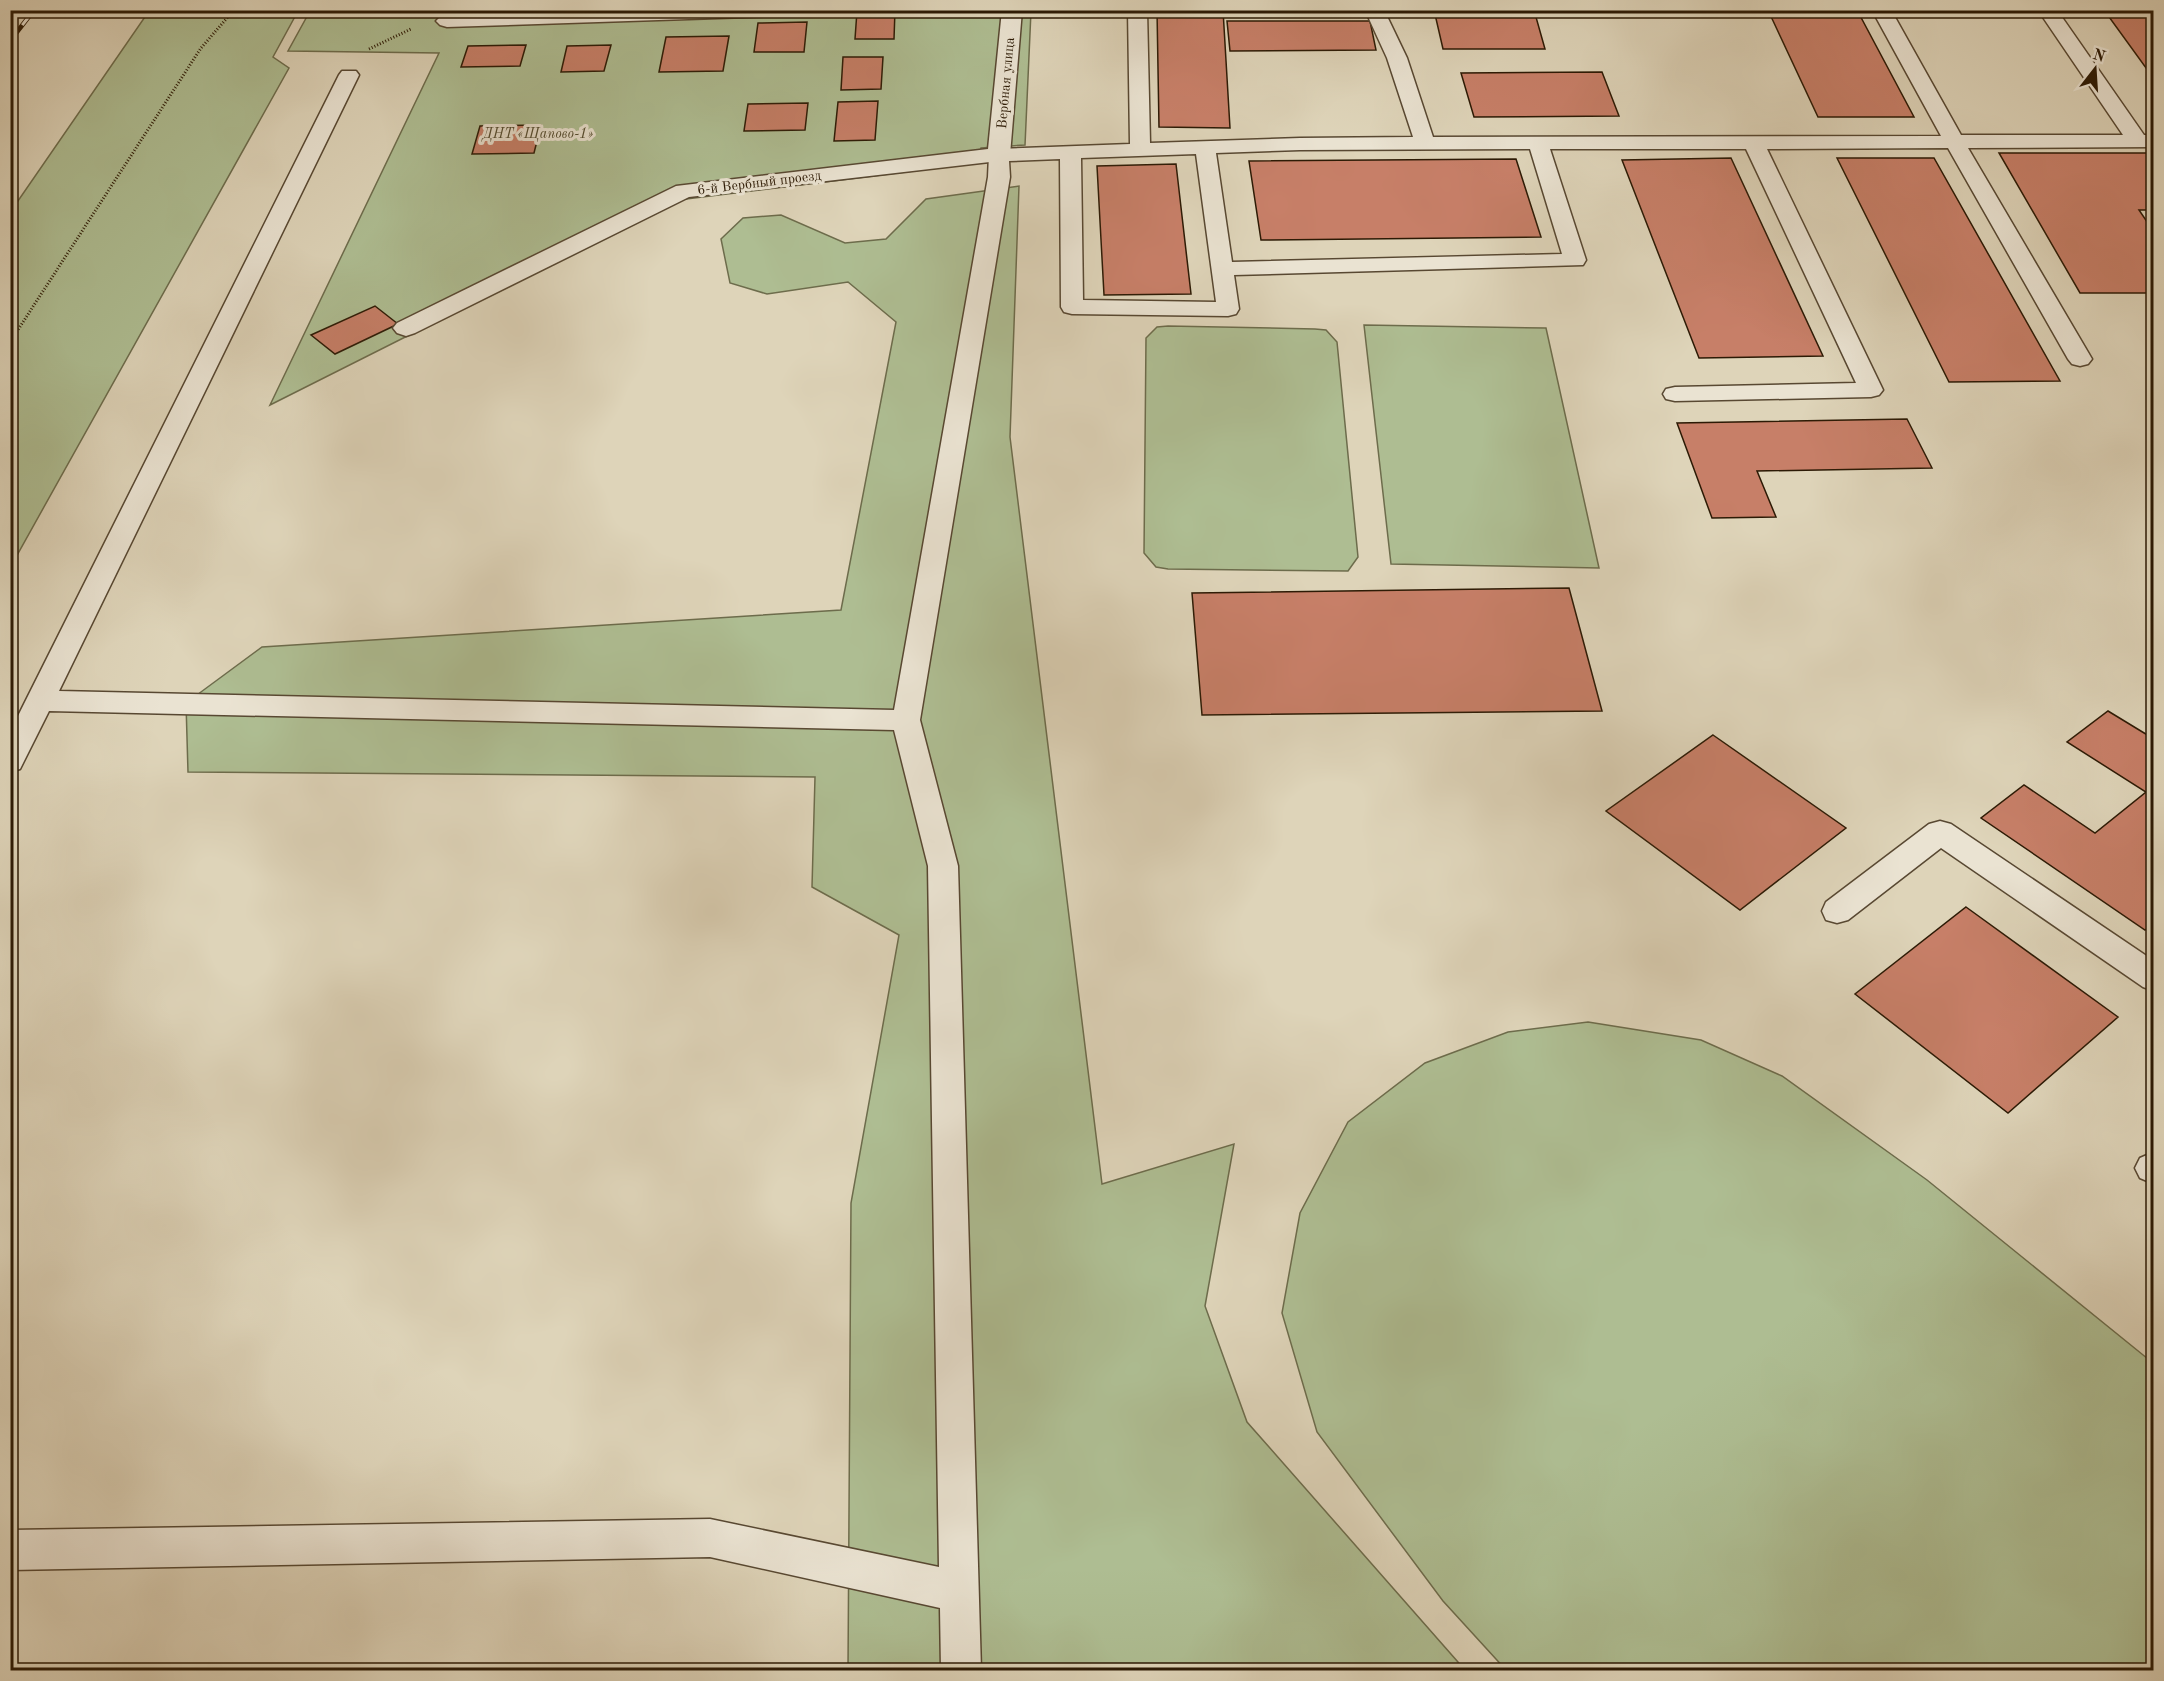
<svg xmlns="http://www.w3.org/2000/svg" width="2164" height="1681" font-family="'Old Standard TT',serif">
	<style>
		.green { fill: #aebd92; stroke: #6d6c4c; stroke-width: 1.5 }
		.building { fill: #c77f68; stroke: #2c1a05; stroke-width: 1.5 }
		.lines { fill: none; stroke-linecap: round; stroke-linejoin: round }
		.service-casing { stroke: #584832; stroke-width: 3 }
		.minor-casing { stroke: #584832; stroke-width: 3 }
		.path { stroke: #2c1a05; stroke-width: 3; stroke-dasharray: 1 2; stroke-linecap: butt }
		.service { fill: #eae3d2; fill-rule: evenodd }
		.minor { fill: #eae3d2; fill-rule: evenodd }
		.rail-casing { stroke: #2c1a05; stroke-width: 4.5 }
		.rail { stroke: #eae3d2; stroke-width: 3; stroke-dasharray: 10; stroke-linecap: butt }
		.labels { text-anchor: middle; stroke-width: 6; stroke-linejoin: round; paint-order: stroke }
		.far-street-label { font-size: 14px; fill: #2c1a05; stroke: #eae3d2 }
		.far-park-label { font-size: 14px; font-style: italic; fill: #534b2f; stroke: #eae3d2 }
	</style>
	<rect width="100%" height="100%" fill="#ded4b9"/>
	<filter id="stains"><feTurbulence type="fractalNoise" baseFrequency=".00333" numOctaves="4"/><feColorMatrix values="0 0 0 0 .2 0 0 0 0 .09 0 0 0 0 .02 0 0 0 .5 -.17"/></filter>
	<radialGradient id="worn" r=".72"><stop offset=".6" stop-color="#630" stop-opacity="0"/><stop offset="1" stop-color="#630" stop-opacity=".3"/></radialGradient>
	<!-- green -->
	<path class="green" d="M149,11h149l-25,46 16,11 -278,498v-355z
		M310,11h721l-6,134 -44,3 -3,15 -300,37 -408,205 169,-352 -151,-2z
		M1019,186l-9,251 92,747 132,-40 -29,162 42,116 218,248h-617l3,-467 48,-268 -87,-48 3,-110 -627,-5 -2,-69 76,-56 579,-37 55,-288 -48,-40 -81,12 -37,-11 -9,-44 22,-21 38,-3 64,28 41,-4 40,-40z
		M1364,325l182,3 53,240 -208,-4z
		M1168,326l147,3 11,1 11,12 21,215 -10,14 -180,-2 -12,-2 -12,-14 2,-215 11,-11z
		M1588,1022l113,18 81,36 145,104 226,183v307h-647l-63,-69 -126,-169 -35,-119 18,-100 48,-91 77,-59 83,-31z"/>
	<!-- building -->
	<path class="building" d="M895,10l-1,29h-39l2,-28z
		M1157,10h66l7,118 -71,-1z
		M1434,10h100l11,39h-102z
		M1768,10h89l57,107h-96z
		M2104,10h50v69z
		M1227,21h143l6,29 -146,1z
		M807,22l-3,30h-50l4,-29z
		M729,36l-6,35 -64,1 7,-35z
		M526,45l-6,21 -59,1 7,-21z
		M611,45l-7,26 -43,1 6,-26z
		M843,57h40l-2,32 -40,1z
		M1602,72l17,44 -145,1 -13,-44z
		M878,101l-3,39 -41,1 4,-39z
		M808,103l-3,27 -61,1 4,-27z
		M541,125l-7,28 -62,1 8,-28z
		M1999,153h155v57h-15l15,22v61h-74z
		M1731,158l92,198 -124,2 -77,-198z
		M1837,158h97l126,223 -111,1z
		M1516,159l25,78 -280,3 -12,-79z
		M1176,164l15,130 -87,1 -7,-129z
		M375,306l23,18 -63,30 -24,-19z
		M1907,419l25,49 -175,3 19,46 -64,1 -35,-95z
		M1569,588l33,123 -400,4 -10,-122z
		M2108,711l46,28v184l-9,7 -164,-112 43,-33 71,48 51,-41 -79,-50z
		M1713,735l133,93 -106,82 -134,-99z
		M1966,907l152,110 -110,96 -153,-119z"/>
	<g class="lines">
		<defs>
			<path id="service" d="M1128,10h19l3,133 150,-5 113,-1 -26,-79 -22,-48h19l23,48 26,79 508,-1 -69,-126h19l70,125h162l-85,-125h19l87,125h10v12l-186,1 124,211 -4,5 -8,2 -8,-2 -4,-5 -120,-211 -181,1 116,241 -4,5 -8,2 -196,4 -9,-2 -3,-5 3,-5 9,-2 181,-4 -110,-234h-196l36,111 -3,5 -349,10 5,34 -3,5 -8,2 -156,-2 -8,-2 -3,-5 -1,-148 -51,2 1,16 -90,543 38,146 23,804h-40l-1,-62 -230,-51 -700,13v-40l700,-11 229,48 -11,-701 -34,-136 -845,-19 -29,58 -10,3v-40l329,-657 3,-4h14l3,4 -300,616 835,19 94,-533 1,-22 3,-4 7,-2 131,-5zM1530,149l32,105 -330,8 -16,-109 84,-3zM1196,154l20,148 -133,-2 -2,-142z
				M1940,821l11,3 203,137v30l-11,-4 -202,-139 -93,72 -11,3 -11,-3 -4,-9 4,-9 103,-78z
				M2154,1152v30l-2,1 -12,-5 -5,-10 5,-10z"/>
			<path id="minor" d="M574,10h216l-3,4 -7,2 -333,11 -7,-2 -4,-4 4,-4 7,-2z
				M1002,10h20l-12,145 -3,5 -318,37 -274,136 -9,3 -9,-3 -4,-5 4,-5 279,-137 312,-37z"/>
		</defs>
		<!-- service casing -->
		<use href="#service" class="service-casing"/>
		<!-- minor casing -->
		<use href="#minor" class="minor-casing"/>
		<!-- path -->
		<path class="path" d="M369,49l42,-20
			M10,342l191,-294 33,-38"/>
		<!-- service -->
		<use href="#service" class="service"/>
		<!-- minor -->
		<use href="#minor" class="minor"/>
		<defs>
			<path id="rail" d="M10,41l24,-31"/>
		</defs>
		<!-- rail casing -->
		<use href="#rail" class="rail-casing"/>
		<!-- rail -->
		<use href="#rail" class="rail"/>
	</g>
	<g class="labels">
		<!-- far-street labels -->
		<g class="far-street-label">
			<text transform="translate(1005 83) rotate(-85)" y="5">Вербная улица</text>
			<text transform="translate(759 182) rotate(-7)" y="5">6-й Вербный проезд</text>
		</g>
		<!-- far-park labels -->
		<g class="far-park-label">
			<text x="538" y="138">ДНТ «Щапово-1»</text>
		</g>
	</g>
	<!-- margin -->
	<rect width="2164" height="1681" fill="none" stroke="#ded4b9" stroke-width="36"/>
	<rect x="12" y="12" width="2140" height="1657" fill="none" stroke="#2c1a05" stroke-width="3"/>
	<rect x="18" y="18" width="2128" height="1645" fill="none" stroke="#2c1a05" stroke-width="1.5"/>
	<!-- north arrow -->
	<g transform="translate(2095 69) rotate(17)" stroke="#eae3d2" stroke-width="4.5" paint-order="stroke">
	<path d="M0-4.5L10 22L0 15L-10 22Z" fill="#2c1a05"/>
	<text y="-9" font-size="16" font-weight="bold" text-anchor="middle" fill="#2c1a05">N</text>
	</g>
	<rect width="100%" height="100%" filter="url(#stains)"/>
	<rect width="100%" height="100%" fill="url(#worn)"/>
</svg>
